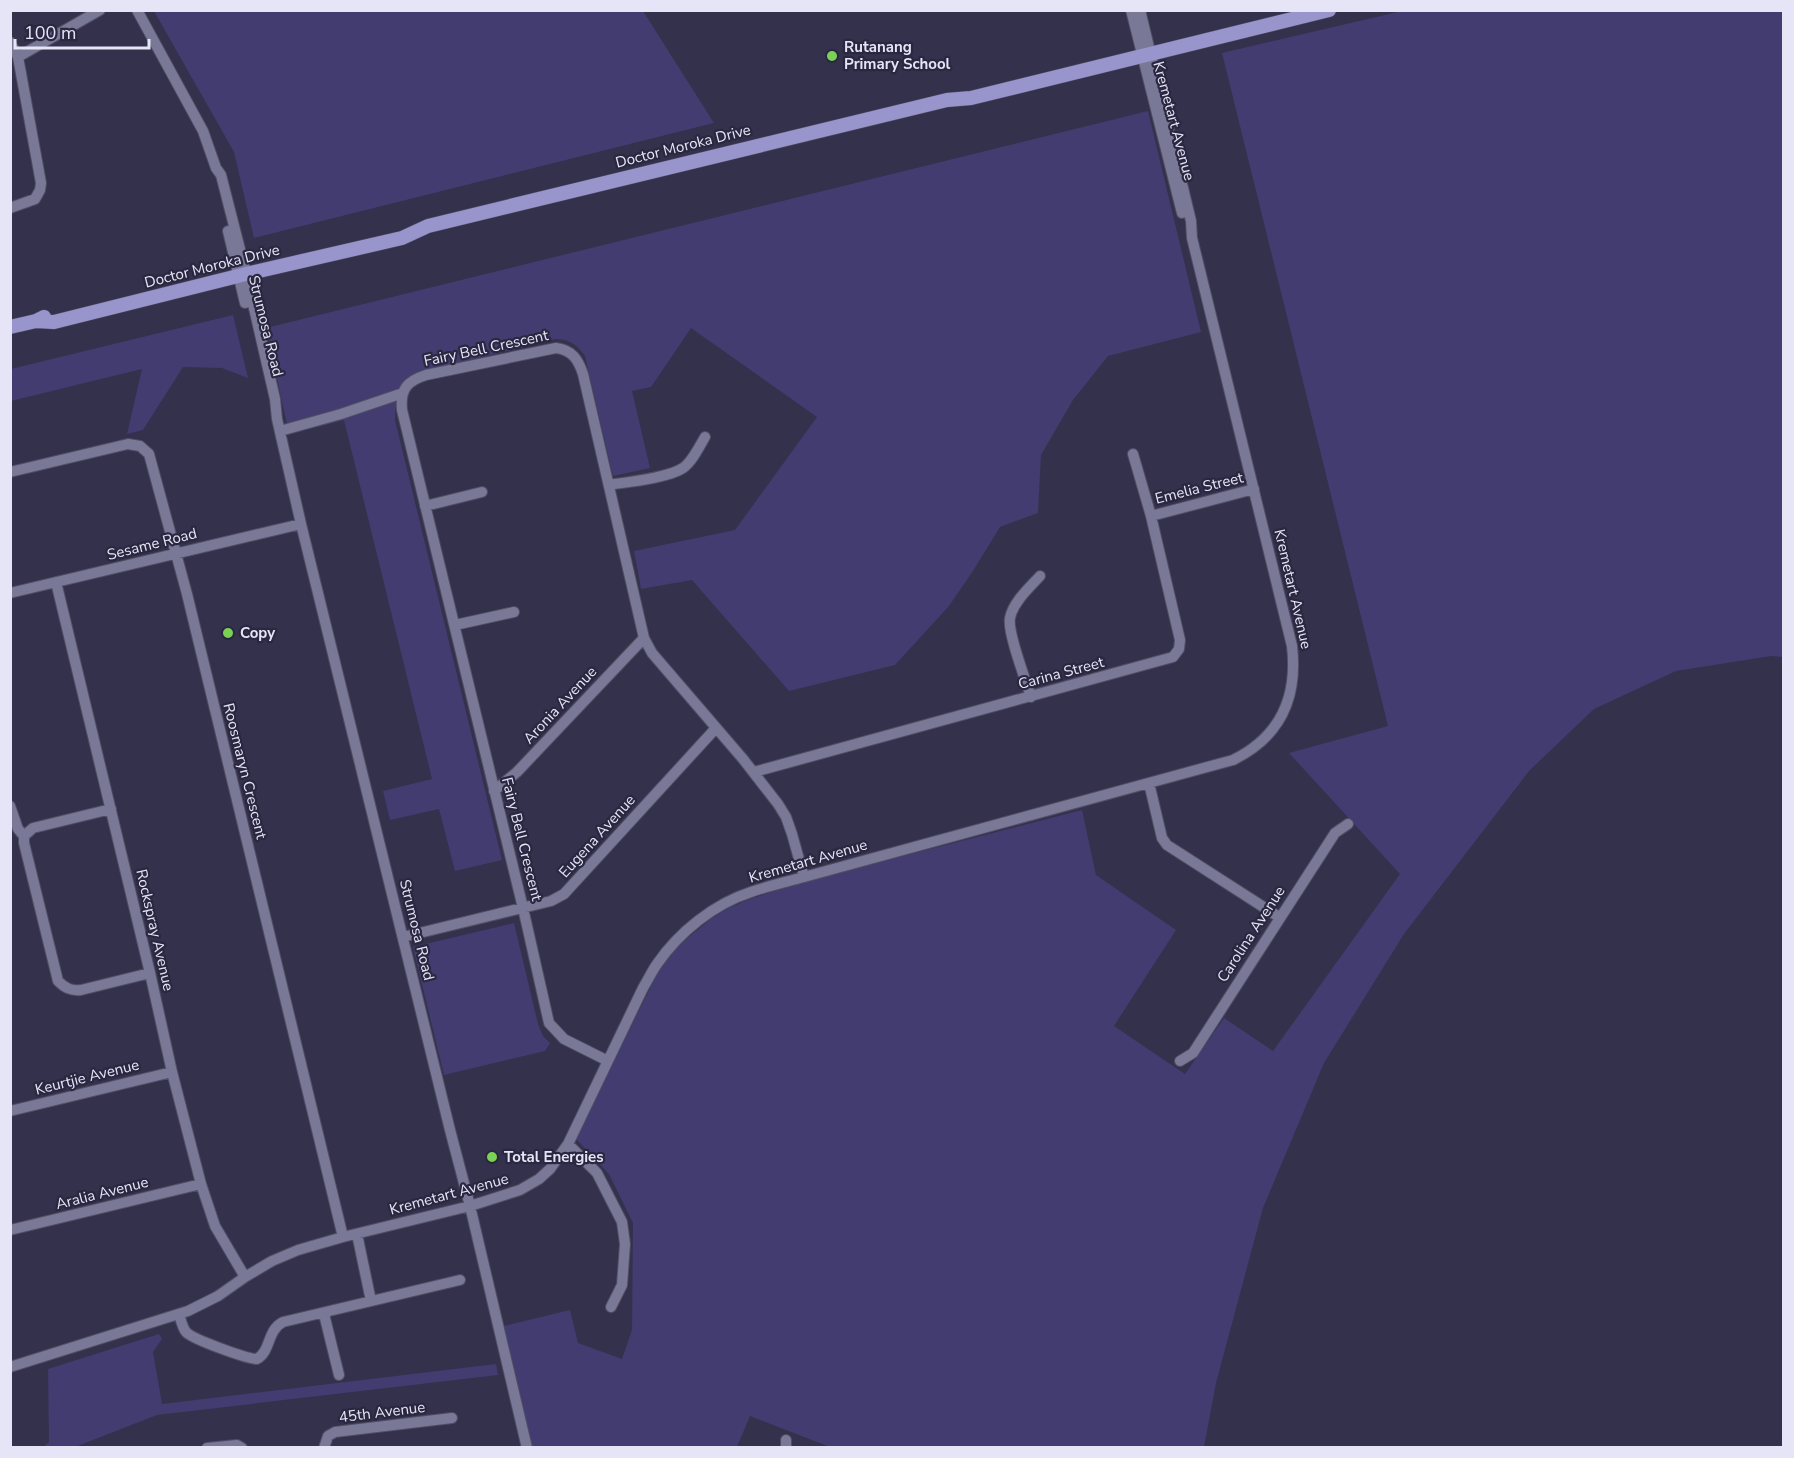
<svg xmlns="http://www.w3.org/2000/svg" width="1794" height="1458" font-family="'Nunito Sans',sans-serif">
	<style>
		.green { fill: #423c70 }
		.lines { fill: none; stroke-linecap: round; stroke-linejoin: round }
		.minor-casing { stroke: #514e64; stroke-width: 12 }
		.major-casing { stroke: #514e64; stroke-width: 15 }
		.minor { stroke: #797897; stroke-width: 10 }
		.major { stroke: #9894cc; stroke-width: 14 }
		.poi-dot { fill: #7bd156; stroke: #2a2741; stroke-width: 2 }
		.labels { text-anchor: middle; stroke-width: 4.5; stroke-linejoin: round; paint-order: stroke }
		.poi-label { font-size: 15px; font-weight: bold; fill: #e6e5f7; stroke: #2a2741; text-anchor: start }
		.street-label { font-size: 15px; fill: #e6e5f7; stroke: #2a2741 }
	</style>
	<rect width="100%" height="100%" fill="#34314c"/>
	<!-- green -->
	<path class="green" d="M154,11h489l71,112 -460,115 -20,-86z
		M1402,11h381v646l-12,-1 -95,15 -82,38 -65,62 -125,163 -80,129 -61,145 -47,175 -12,64h-374l-80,-31 -13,31h-205l-28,-121 66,-16 8,33 44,16 10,-29 1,-107 -24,-49 -33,-35 84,-171 19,-23 32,-26 16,-10 23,-10 55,-18 277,-71 14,65 80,55 -62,96 71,48 39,-56 49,33 127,-177 -111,-121 99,-27 -166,-673z
		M1148,111l53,221 -93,24 -35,44 -32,55 -3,58 -38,14 -27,44 -24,35 -54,59 -106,26 -97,-111 -51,9 -7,-38 101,-21 82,-113 -126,-89 -40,59 -19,4 18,77 -37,8 -28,-120c-9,-12 -16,-17 -30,-17l-141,35c-18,16 -18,23 -19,46l107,440 -47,11 -16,-62 -49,11 -7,-29 49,-12 -88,-359 -55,14 -23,-106z
		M233,315l15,63 -26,-10 -39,-1 -40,63 -16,4 15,-65 -131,32v-32z
		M514,923l24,101 5,12 7,7 -5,8 -101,24 -31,-128z
		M159,1334l3,5 -9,13 9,52 334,-40 2,11 -341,40 -82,32h-32l6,-5 -1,-73z"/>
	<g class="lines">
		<defs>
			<path id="minor" d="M137,10l66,121 13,37 5,7 23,90 31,134 2,20 24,105 149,606 20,76 57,242
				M1131,10l51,203
				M10,42l8,15 23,126 -1,7 -5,9 -25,9
				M18,57l82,-47
				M228,231l17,72
				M280,431l61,-17 62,-21
				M10,472l118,-28 12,2 9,8 38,140 156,643
				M609,485c18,-3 59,-7 74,-17 9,-6 16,-21 22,-31
				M425,506l57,-14
				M1151,516l103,-27
				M56,582l94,391 22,99 29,112 14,42 30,51
				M10,593l291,-69
				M455,625l59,-13
				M1031,697c-5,-16 -24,-65 -21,-79 3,-16 20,-31 30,-42
				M754,772l419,-115 6,-8 1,-9 -29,-124 -18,-62
				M1149,783l13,55 5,7 112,72
				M494,791l23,-19 127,-134
				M10,806l8,23 6,7
				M111,809l-78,19 -9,8v7l34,138c7,7 13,10 23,9l69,-17
				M403,937l148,-36 13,-7 152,-166
				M608,1061l-44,-22 -15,-16 -26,-115 -121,-498c-2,-21 5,-29 24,-35l130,-27c16,2 22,11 27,26l61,264 8,15 91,106 35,45 8,13 6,17 12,43
				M1180,1061l13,-8 142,-220 13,-9
				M10,1111l162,-39
				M568,1144l29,29 25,49 3,22 -3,41 -11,22
				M10,1230l191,-46
				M357,1234l14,67
				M179,1314c2,6 3,13 7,18 6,7 61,27 71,27 14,-8 10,-29 26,-37l177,-42
				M324,1314l15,61
				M10,1367l178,-56 30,-15 27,-19 27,-16 26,-11 45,-13 127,-31 50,-16 19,-11 11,-10 18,-25 75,-156c5,-8 9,-17 14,-24 22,-32 57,-60 94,-72 17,-6 35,-10 53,-15l429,-117c47,-23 65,-62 59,-114l-100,-408 -1,-17 -51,-211
				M207,1448l30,-3 5,3
				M324,1448l4,-12 7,-4 117,-14
				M786,1448v-8"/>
			<path id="major" d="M36,321l18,1 192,-48 156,-36 26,-12 519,-126 24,-2 358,-88
				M10,327l26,-6 8,-4"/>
		</defs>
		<!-- minor casing -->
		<use href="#minor" class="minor-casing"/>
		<!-- major casing -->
		<use href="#major" class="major-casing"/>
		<!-- minor -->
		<use href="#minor" class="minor"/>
		<!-- major -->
		<use href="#major" class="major"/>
	</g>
	<!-- markers -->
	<g class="poi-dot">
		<circle cx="832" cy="56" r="6"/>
		<circle cx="228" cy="633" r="6"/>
		<circle cx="492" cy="1157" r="6"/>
	</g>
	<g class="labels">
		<!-- poi labels -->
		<g class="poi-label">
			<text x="844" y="52">Rutanang<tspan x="844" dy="17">Primary School</tspan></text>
			<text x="240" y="638">Copy</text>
			<text x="504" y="1162">Total Energies</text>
		</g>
		<!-- street labels -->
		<g class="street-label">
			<text transform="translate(1174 121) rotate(75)" y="5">Kremetart Avenue</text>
			<text transform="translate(683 146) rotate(-14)" y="5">Doctor Moroka Drive</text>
			<text transform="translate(212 266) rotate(-14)" y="5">Doctor Moroka Drive</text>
			<text transform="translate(266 326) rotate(76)" y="5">Strumosa Road</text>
			<text transform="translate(486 348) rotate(-12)" y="5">Fairy Bell Crescent</text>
			<text transform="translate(1199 488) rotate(-14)" y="5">Emelia Street</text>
			<text transform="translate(152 544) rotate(-14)" y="5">Sesame Road</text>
			<text transform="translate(1293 589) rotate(77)" y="5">Kremetart Avenue</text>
			<text transform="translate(1061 673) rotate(-15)" y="5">Carina Street</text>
			<text transform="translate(560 705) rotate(-47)" y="5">Aronia Avenue</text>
			<text transform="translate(245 771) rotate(76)" y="5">Roosmaryn Crescent</text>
			<text transform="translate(597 836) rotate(-48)" y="5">Eugena Avenue</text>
			<text transform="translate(522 839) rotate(76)" y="5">Fairy Bell Crescent</text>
			<text transform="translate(808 861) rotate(-16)" y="5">Kremetart Avenue</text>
			<text transform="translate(155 930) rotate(77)" y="5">Rockspray Avenue</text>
			<text transform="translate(417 930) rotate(76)" y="5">Strumosa Road</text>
			<text transform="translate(1251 934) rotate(-57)" y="5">Carolina Avenue</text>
			<text transform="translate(87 1077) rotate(-14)" y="5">Keurtjie Avenue</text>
			<text transform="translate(102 1193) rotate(-14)" y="5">Aralia Avenue</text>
			<text transform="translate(449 1194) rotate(-15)" y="5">Kremetart Avenue</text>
			<text transform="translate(382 1412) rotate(-7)" y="5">45th Avenue</text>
		</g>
	</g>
	<!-- border -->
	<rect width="1794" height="1458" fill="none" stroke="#e6e5f7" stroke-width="24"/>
	<!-- scale -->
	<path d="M15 39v9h134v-9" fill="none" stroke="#e6e5f7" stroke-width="3"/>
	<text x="24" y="39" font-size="18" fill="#e6e5f7" stroke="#2a2741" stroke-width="4.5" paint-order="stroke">100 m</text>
</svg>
